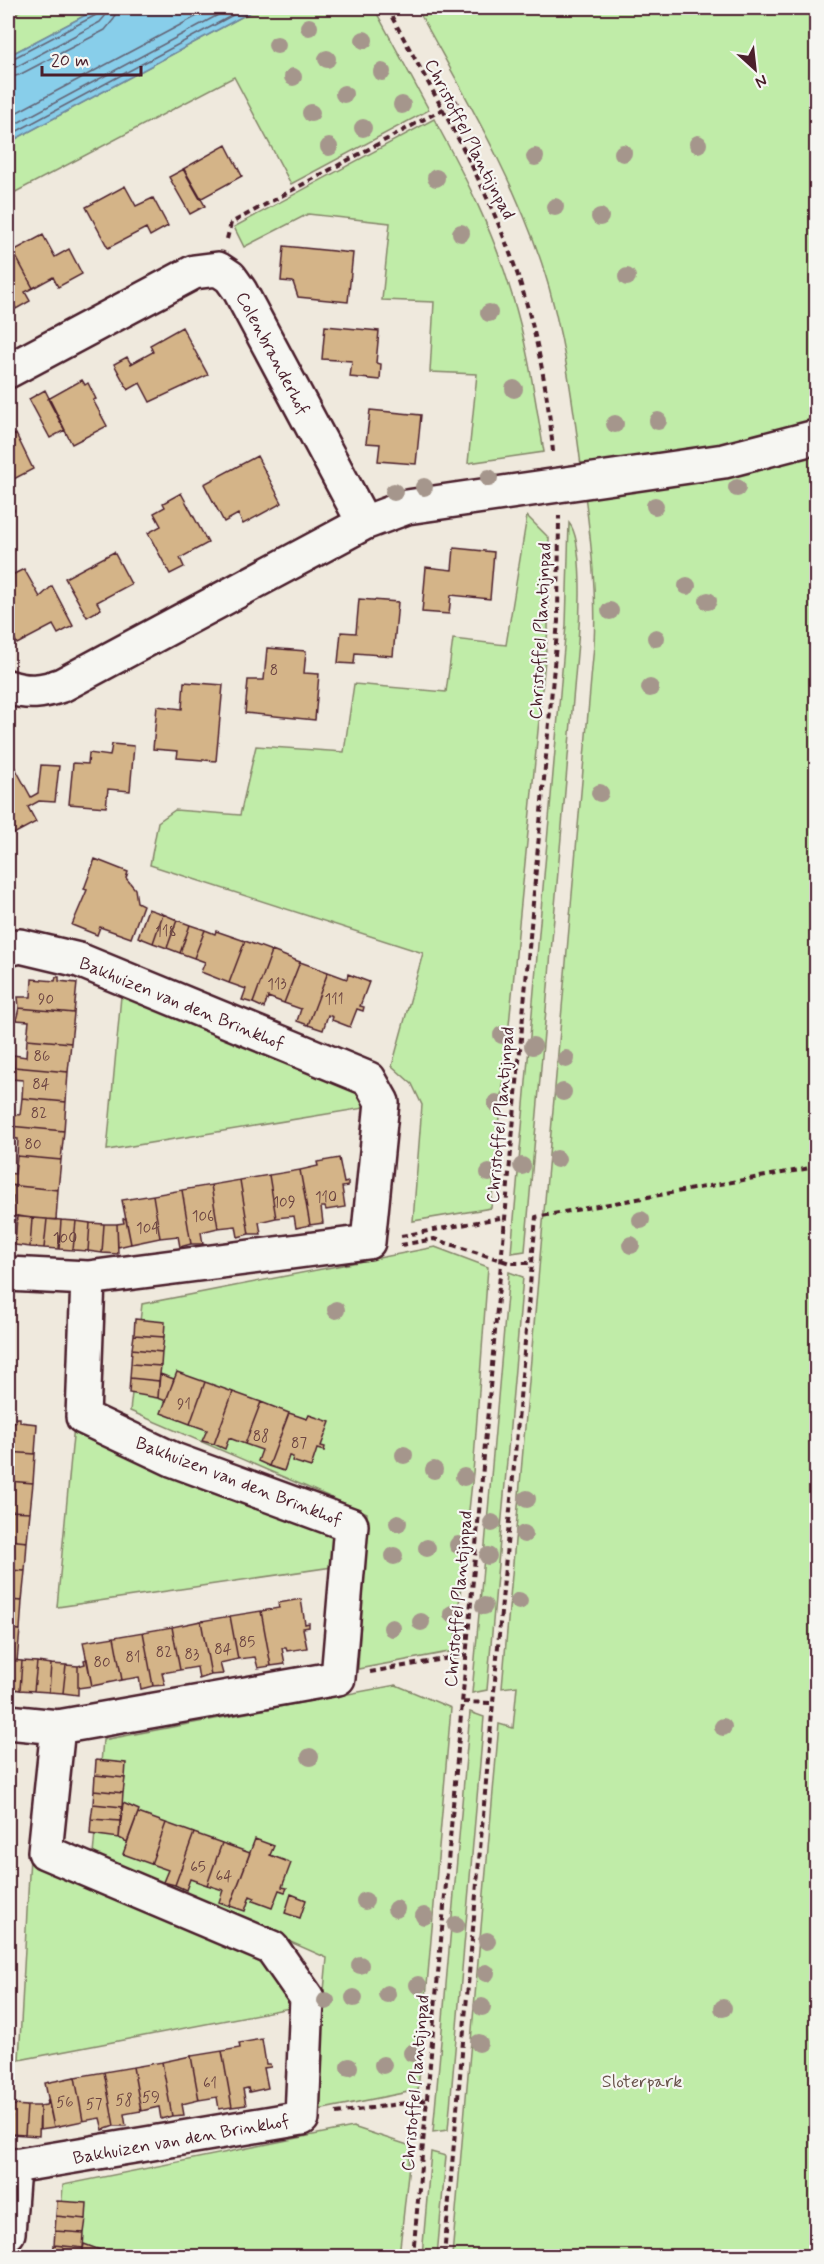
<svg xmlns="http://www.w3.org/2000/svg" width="824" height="2264" font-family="Mynerve,sans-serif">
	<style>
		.green { fill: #c0eca8; stroke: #85866a; stroke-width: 1.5 }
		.water { fill: #88ceea; stroke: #6f889e; stroke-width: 1.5 }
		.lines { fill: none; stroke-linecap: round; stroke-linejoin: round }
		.shore { stroke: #636577; stroke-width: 1.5 }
		.building { fill: #d4b488; stroke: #4a1f2b; stroke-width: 1.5 }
		.minor-casing { stroke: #4a1f2b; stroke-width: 38 }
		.path { stroke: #4a1f2b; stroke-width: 4; stroke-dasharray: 6 4.5; stroke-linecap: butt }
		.minor { stroke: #f6f6f2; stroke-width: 33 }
		.tree { fill: #a5968c }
		.labels { text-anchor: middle; stroke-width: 4.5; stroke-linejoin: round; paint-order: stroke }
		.number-label { font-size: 15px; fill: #6c4442 }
		.street-label { font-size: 18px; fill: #4a1f2b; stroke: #f6f6f2 }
		.park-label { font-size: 18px; fill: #68524a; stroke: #f6f6f2 }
	</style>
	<rect width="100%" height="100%" fill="#efe9dd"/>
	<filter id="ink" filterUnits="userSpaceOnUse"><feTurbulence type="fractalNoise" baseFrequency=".0167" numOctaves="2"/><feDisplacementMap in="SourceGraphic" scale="12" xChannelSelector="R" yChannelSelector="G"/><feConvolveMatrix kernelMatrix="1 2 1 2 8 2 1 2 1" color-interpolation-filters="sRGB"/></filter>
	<g filter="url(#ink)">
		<!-- green -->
		<path class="green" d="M25,8h74l-91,48v-39z
			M258,8h116l55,102 -138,74 -57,-107 -226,119v-53z
			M417,8h399v2248h-364l47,-532 14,4 4,-42 -15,2 92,-1043c3,-58 -4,-114 -12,-172 -9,-70 -18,-141 -40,-209 -30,-90 -80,-173 -125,-256z
			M434,119c31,57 60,114 78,176 16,51 23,104 32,157l-76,11 9,-89 -47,-2 4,-70 -52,-2 8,-77 -82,-9 -64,33 -10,-20z
			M527,516l22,22 -1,91 -57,579 -78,13 9,-116 -10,-21 -20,-18 31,-113 -273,-88 8,-43 17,-12 65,5 16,-69 88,6 10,-68 92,8 7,-53 53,6z
			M569,523c15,17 11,95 9,119l-53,609 -14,2 55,-628z
			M121,996l223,82 14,12 6,18 -257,42z
			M435,1247l53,20 -15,206 -19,178 -96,18 9,-156 -237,-102 12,-107z
			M509,1272l14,5 -36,413 -15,3z
			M74,1425l270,108 -5,33 -282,41z
			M396,1685l55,23 -33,382 -105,21 14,-153 -234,-103 10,-115z
			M470,1712l14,5 -36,413 -15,2z
			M30,1856l242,102 28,48 -281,54z
			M353,2127l58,19 -12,110h-341l5,-71z
			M431,2152l15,4 -9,100h-15z"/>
		<!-- water -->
		<path class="water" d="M99,8h159l-250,135v-87z"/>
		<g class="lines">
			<!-- shore -->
			<path class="shore" d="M8,61l88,-46 4,-7
				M8,69l8,-2 84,-45 6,-7 1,-7
				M8,78l11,-3 86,-45 9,-11 2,-11
				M8,117l204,-109
				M8,128l223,-120
				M8,136l238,-128"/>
		</g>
		<!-- building -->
		<path class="building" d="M226,145l16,31 -42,23 -17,-30z
			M184,169l21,37 -15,8 -21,-37z
			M125,186l11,20 17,-8 15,28 -18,10 -4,-8 -38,20 -22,-41z
			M43,235l12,22 14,-8 13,25 -24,13 -5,-10 -20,11 -20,-37z
			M284,246l69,7 -5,49 -50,-5 -5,-15 -12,-1z
			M13,251l20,37 -8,4 5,9 -14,8 -8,-17v-38z
			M325,326l54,5 -3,32 5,1 -1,16 -30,-3 2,-16 -30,-2z
			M182,327l26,48 -58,27 -10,-19 -12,7 -14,-26 13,-7 4,7 22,-12 -3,-7z
			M82,380l3,5 3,-2 8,16 -3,1 14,26 -35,18 -24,-45z
			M45,390l20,40 -15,8 -21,-39z
			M370,410l51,5 -5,49 -38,-3 2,-17 -14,-1z
			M16,434l17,35 -25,13v-44z
			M257,456l25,47 -39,21 -5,-10 -14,8 -20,-38z
			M181,493l27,50 -28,15 4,9 -14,7 -22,-41 13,-7 -7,-13 11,-6 -2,-4z
			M8,498l6,12 -6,3z
			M454,548l40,4 -4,47 -39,-4 -2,19 -27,-2 4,-45 26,3z
			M114,552l17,32 -34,18 4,7 -14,8 -22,-39z
			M24,569l16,28 12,-11 21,40 -15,8 -5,-9 -36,19 -9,-19v-54l4,4z
			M359,599l39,3 -5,54 -38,-3 -1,11 -16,-1 3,-31 15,1z
			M267,648l39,3 -2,22 15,1 -4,46 -70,-7 3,-33h16z
			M184,682l39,3 -7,76 -39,-3 1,-7 -25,-2 4,-43 25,3z
			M112,744l22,2 -4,45 -22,-2 -2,18 -37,-3 4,-41 15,1 1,-11 21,3z
			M13,764l18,33 7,-4 3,-28 18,1 -4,36 -16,-1 -11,6 8,15 -28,15v-70z
			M95,859l33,13 -2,6 9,11 2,13 6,3 -12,33 -31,-11 -3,8 -25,-10 15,-35 -3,-1z
			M148,909l15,5 -10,29 -15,-6z
			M163,914l14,6 -10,28 -14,-5z
			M177,920l13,5 -10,28 -13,-5z
			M190,925l15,5 -11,28 -14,-5z
			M205,930l10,4 1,-3 29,10 -16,42 -28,-11 4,-10 -11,-4z
			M245,941l27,10 -19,52 -11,-3 4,-11 -17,-6z
			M272,951l28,11 -16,41 -16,-6 -4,11 -11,-5z
			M300,962l28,10 -20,53 -11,-4 4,-12 -17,-6z
			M328,972l19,7 1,-5 21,8 -9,24 4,1 -1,4 -6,-2 -7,18 -18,-7 1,-3 -5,-2 -5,15 -15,-5z
			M56,977h3v4l18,2 -3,30 -55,-5 -1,-11h13l1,-18 23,2z
			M19,1008l55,5 -3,30 -44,-4 2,-18 -13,-1z
			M27,1039l44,4 -3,29 -54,-5 -1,-12 13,2z
			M14,1067l54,5 -2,30 -44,-4 1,-18 -12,-1z
			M22,1098l44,4 -2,29 -55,-5 -1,-12 12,1z
			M9,1126l55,5 -3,29 -44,-4 1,-17 -10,-1z
			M17,1156l44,4 -3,30 -50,-5v-12l7,1z
			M339,1158l5,25 4,-1v4l-6,1 3,20 -19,3 -1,-3h-4l2,16 -13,2 -10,-55 18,-4 -1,-4z
			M300,1170l10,55 -14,3 -2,-12 -18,2 -7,-43z
			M269,1175l7,43 -17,4 2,12h-12l-9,-54z
			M240,1180l9,54 -11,3 -2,-11 -18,2 -7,-43z
			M8,1185l50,5 -2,30 -44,-4 1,-19h-5z
			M211,1185l7,43 -17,4 2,12h-12l-9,-54z
			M182,1190l9,54 -11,3 -2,-11 -18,2 -7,-43z
			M153,1195l7,43 -29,6 -9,-44z
			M17,1216l15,2 -2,29 -15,-2z
			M32,1218l15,1 -3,29 -14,-1z
			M126,1218l5,26 -13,3 -1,-23 7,-1 -1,-4z
			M47,1219l14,1 -2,29 -15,-1z
			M61,1220l15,1 -3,29 -14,-1z
			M76,1221l14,2 -2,28 -15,-1z
			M90,1223l14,1 -2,29 -14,-2z
			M104,1224h13l1,30 -16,-1z
			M135,1319l30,3 -1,15 -30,-2z
			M134,1335l30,2 -2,15 -30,-3z
			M132,1349l30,3 -1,14 -30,-2z
			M131,1364l30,2 -2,15 -29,-3z
			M177,1372l28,10 -15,42 -29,-11z
			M160,1374l14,5 -8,22 -8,-3z
			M130,1378l29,3 -1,17 -29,-5z
			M205,1382l28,10 -19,52 -12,-3 5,-11 -17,-6z
			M233,1392l28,10 -16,42 -16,-6 -4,11 -11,-5z
			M261,1402l28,11 -20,53 -11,-5 4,-11 -17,-6z
			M289,1413l18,6 2,-4 21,7 -9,24 4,1 -1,4 -7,-2 -6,18 -19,-6 1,-4 -4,-1 -5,15 -15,-5z
			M16,1418h4v4l17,2 -2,30 -27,-2v-31l8,1z
			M8,1452l27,2 -2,29 -25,-2z
			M8,1481l25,2 -3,29 -22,-1z
			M8,1511l22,1 -3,30 -19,-2z
			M8,1540l19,2 -2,29 -17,-1z
			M8,1570l17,1 -3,30 -14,-1z
			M301,1599l4,25 4,-1v4l-6,1 4,20 -20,3 -1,-3h-4l3,16 -14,2 -10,-55 18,-3 -1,-5z
			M8,1600l14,1 -2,29 -12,-1z
			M261,1611l10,55 -13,2 -3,-11 -17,2 -8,-43z
			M230,1616l8,43 -18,4 3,11 -12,1 -10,-54z
			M201,1621l10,54 -12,4 -2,-12 -17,3 -8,-43z
			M172,1627l8,43 -18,3 3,12 -12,1 -10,-54z
			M8,1629l12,1 -3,31 -9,-1z
			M143,1632l10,54 -12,3 -2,-12 -17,3 -8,-43z
			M114,1637l8,43 -30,6 -9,-44z
			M87,1659l5,27 -14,2v-22l7,-2 -1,-4z
			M8,1660l14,1 -2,29 -12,-2z
			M22,1661l15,1 -3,29 -14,-1z
			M37,1662l14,2 -2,28 -15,-1z
			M51,1664l15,1 -3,28 -14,-1z
			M66,1665l12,1v29l-15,-2z
			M96,1760l30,3 -1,15 -30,-3z
			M95,1775l30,3 -2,15 -29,-3z
			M94,1790l29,3 -1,14 -29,-3z
			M123,1803l16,7 -12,32 -8,-4z
			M93,1804l29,3 -2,14 -29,-2z
			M138,1813l28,10 -15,41 -28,-10z
			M91,1819l29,2 -1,17 -29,-4z
			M166,1823l28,10 -19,52 -12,-3 5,-12 -17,-6z
			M194,1833l28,10 -15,42 -17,-6 -4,11 -11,-5z
			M255,1839l19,7 -4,9 21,8 -9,24 5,1 -2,4 -6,-2 -7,18 -19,-7 2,-3 -5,-2 -5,15 -15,-5z
			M222,1843l28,10 -20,53 -11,-4 4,-12 -16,-5z
			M291,1894l15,6 -6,18 -15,-5z
			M262,2039l4,25h4l1,3 -7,1 4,20 -19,4 -1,-4 -5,1 3,16 -14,2 -10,-56 18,-3 -1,-5z
			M222,2051l10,56 -13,2 -2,-12 -18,3 -8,-44z
			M191,2056l8,44 -17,4 2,11 -12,1 -10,-54z
			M162,2062l10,54 -11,3 -2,-12 -18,4 -8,-44z
			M133,2067l8,44 -17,3 2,12h-12l-10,-54z
			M104,2072l10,54 -11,4 -3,-12 -17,3 -8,-44z
			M75,2077l8,44 -29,6 -9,-44z
			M48,2100l6,27 -14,2v-23l6,-1z
			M8,2104l5,1 -3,29 -2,-1z
			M13,2105l14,1 -2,29 -15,-1z
			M27,2106h13l-1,30 -14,-1z
			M57,2201l30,2 -1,16 -30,-3z
			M56,2216l30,3 -2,14 -29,-2z
			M55,2231l29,2 -1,15 -29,-3z
			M84,2244l16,6 -2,6h-16z
			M54,2245l29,3v8h-30z"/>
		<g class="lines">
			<defs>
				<path id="minor" d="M8,371l186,-99 24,-3 12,8 10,14 124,232
					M8,687c20,7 34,5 54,-2l302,-162 43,-16 317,-46 92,-24
					M8,949l12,-3 59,14 290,119 13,23 -14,140 -280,36 -80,-4
					M8,1722l50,5 280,-49 13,-153 -177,-65 -91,-43 5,-139
					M8,2167l294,-49 5,-120 -35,-50 -227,-96 13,-125
					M8,2233l5,-65"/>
			</defs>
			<!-- minor casing -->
			<use href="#minor" class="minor-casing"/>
			<!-- path -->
			<path class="path" d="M8,8h1
				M387,8c44,81 92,161 124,248 23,62 37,131 42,196
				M227,239l4,-16 227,-122
				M401,1236l104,-19
				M401,1245l33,-6 76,24h22
				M370,1672l97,-17
				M463,1702l28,1
				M336,2113l91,-13
				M413,2256l145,-1635 1,-105
				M444,2256l92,-1039 280,-50"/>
			<!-- minor -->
			<use href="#minor" class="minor"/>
		</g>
		<!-- trees -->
		<g class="tree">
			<circle cx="309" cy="27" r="9"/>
			<circle cx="364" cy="40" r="9"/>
			<circle cx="277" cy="45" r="9"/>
			<circle cx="327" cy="59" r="9"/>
			<circle cx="382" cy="72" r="9"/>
			<circle cx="293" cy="77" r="9"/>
			<circle cx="344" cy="94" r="9"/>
			<circle cx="402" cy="105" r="9"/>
			<circle cx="311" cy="113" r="9"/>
			<circle cx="363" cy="128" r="9"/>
			<circle cx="698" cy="144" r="9"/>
			<circle cx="329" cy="147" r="9"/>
			<circle cx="623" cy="153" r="9"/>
			<circle cx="535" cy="157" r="9"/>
			<circle cx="436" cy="178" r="9"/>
			<circle cx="555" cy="207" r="9"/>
			<circle cx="600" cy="217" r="9"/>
			<circle cx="461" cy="233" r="9"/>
			<circle cx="627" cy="277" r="9"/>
			<circle cx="489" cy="313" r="9"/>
			<circle cx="514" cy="389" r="9"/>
			<circle cx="658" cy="421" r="9"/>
			<circle cx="615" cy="424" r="9"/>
			<circle cx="489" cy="478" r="9"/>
			<circle cx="424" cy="487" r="9"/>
			<circle cx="737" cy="488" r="9"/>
			<circle cx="394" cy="492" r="9"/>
			<circle cx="655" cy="506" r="9"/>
			<circle cx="687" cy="586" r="9"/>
			<circle cx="708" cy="601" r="9"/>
			<circle cx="610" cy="611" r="9"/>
			<circle cx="656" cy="638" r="9"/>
			<circle cx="650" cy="688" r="9"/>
			<circle cx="600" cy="793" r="9"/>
			<circle cx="502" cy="1035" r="9"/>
			<circle cx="533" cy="1046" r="9"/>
			<circle cx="566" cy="1059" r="9"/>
			<circle cx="563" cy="1092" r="9"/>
			<circle cx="496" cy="1103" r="9"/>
			<circle cx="557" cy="1159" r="9"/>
			<circle cx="522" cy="1166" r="9"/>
			<circle cx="489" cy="1173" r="9"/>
			<circle cx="641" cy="1220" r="9"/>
			<circle cx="631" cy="1245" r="9"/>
			<circle cx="336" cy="1310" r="9"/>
			<circle cx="404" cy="1455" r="9"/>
			<circle cx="434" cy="1470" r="9"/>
			<circle cx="464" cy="1477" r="9"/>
			<circle cx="527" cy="1499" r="9"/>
			<circle cx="398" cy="1523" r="9"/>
			<circle cx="492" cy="1523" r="9"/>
			<circle cx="524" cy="1534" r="9"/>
			<circle cx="458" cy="1545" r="9"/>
			<circle cx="427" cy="1548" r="9"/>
			<circle cx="394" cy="1556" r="9"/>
			<circle cx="488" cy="1556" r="9"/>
			<circle cx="519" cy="1601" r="9"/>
			<circle cx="484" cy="1606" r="9"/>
			<circle cx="452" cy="1614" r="9"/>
			<circle cx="421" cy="1622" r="9"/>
			<circle cx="392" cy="1628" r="9"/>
			<circle cx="723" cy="1727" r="9"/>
			<circle cx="310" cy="1757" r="9"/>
			<circle cx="365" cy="1901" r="9"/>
			<circle cx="396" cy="1909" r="9"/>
			<circle cx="424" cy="1916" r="9"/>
			<circle cx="456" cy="1925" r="9"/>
			<circle cx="487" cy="1941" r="9"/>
			<circle cx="360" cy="1965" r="9"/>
			<circle cx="486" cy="1973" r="9"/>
			<circle cx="418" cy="1985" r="9"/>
			<circle cx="387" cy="1994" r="9"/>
			<circle cx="354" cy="1998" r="9"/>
			<circle cx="326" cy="2001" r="9"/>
			<circle cx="482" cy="2007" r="9"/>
			<circle cx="723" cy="2008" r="9"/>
			<circle cx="479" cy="2043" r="9"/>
			<circle cx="412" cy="2053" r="9"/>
			<circle cx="383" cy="2065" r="9"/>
			<circle cx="349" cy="2067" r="9"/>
		</g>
	</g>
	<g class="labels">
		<!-- number labels -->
		<g class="number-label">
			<text x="274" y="675">8</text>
			<text x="166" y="936">118</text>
			<text x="277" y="989">113</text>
			<text x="46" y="1004">90</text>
			<text x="334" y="1004">111</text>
			<text x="42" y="1061">86</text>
			<text x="41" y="1089">84</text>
			<text x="39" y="1118">82</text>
			<text x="33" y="1149">80</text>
			<text x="326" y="1202">110</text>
			<text x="284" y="1207">109</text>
			<text x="203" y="1221">106</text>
			<text x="148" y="1233">104</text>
			<text x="65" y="1243">100</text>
			<text x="184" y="1409">91</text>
			<text x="261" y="1441">88</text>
			<text x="299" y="1448">87</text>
			<text x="247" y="1647">85</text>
			<text x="223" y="1654">84</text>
			<text x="164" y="1657">82</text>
			<text x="192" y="1659">83</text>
			<text x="133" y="1662">81</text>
			<text x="102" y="1667">80</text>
			<text x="198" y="1872">65</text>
			<text x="224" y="1881">64</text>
			<text x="210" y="2088">61</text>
			<text x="151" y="2102">59</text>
			<text x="124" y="2105">58</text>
			<text x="65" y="2107">56</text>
			<text x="94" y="2109">57</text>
		</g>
		<!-- street labels -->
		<g class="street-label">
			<text transform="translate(470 139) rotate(63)" y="6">Christoffel Plantijnpad</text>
			<text transform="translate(273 353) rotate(62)" y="6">Colenbranderhof</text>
			<text transform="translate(540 631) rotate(-87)" y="6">Christoffel Plantijnpad</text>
			<text transform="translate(182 1003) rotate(22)" y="6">Bakhuizen van den Brinkhof</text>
			<text transform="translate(500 1115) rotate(-85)" y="6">Christoffel Plantijnpad</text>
			<text transform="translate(239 1481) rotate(21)" y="6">Bakhuizen van den Brinkhof</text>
			<text transform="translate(458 1599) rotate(-85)" y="6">Christoffel Plantijnpad</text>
			<text transform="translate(415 2083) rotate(-85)" y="6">Christoffel Plantijnpad</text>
			<text transform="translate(181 2139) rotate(-10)" y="6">Bakhuizen van den Brinkhof</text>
		</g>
		<!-- park labels -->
		<g class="park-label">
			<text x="642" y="2087">Sloterpark</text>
		</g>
	</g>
	<!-- margin -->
	<rect width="824" height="2264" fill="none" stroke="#f6f6f2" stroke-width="30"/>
	<rect x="15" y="15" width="794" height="2234" fill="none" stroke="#4a1f2b" stroke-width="2" filter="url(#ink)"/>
	<!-- north arrow -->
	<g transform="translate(755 69) rotate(153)" stroke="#f6f6f2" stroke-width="4.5" paint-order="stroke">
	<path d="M0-4.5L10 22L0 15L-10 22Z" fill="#4a1f2b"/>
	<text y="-9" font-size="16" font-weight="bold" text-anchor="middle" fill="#4a1f2b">N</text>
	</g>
	<!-- scale -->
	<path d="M42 66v9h99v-9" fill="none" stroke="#4a1f2b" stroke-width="3"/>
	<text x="51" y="66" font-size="18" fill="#4a1f2b" stroke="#f6f6f2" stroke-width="4.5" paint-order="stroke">20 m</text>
</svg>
